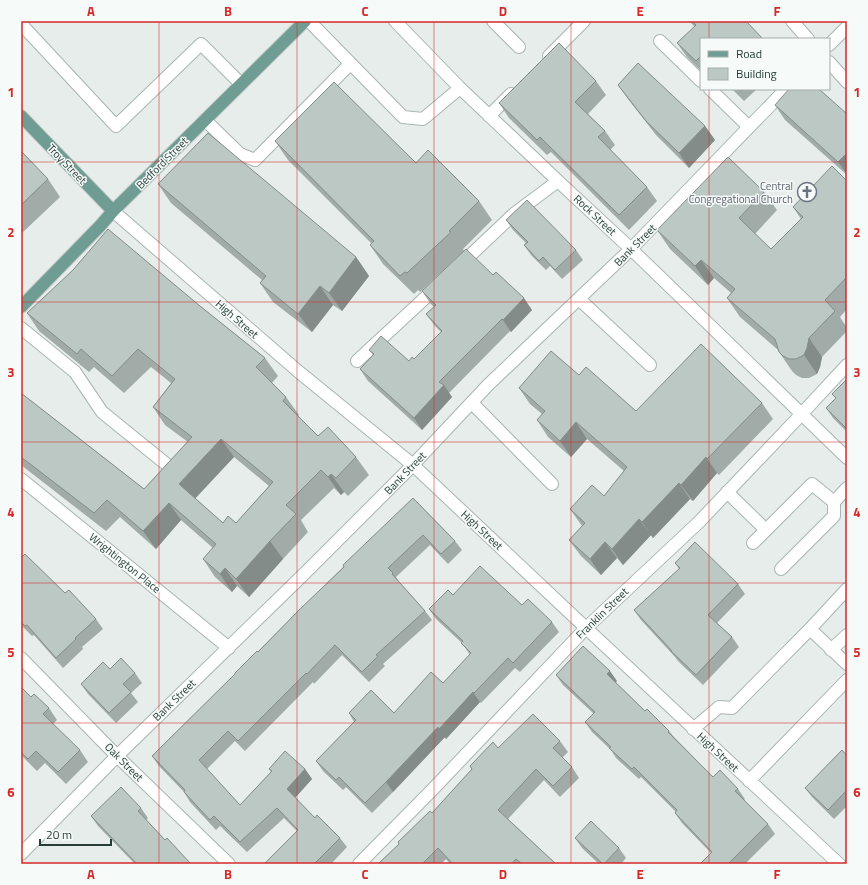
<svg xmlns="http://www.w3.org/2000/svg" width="868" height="885" font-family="'Titillium Web',sans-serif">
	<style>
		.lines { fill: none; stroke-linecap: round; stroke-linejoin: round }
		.minor-casing { stroke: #a9b5b1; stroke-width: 14 }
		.major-casing { stroke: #c3c9c7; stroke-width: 14 }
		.minor { stroke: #fff; stroke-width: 12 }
		.major { stroke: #709d93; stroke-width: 12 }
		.wall { fill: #a1aca8; fill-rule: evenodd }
		.shaded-wall { fill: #838c88 }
		.building { fill: #bbc8c3; stroke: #838c88; fill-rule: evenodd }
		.grid { fill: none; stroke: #d62828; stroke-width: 1; stroke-opacity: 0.55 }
		.labels { text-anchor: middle; stroke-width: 3; stroke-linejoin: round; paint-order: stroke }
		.street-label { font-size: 11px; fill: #273d38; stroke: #f6faf8 }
		.worship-label { font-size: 11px; fill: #5b616d; stroke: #f6faf8; text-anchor: end }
		.neatline { fill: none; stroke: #d62828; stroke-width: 1.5 }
		.grid-label { font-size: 13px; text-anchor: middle; font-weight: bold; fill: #d62828 }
	</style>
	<rect width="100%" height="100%" fill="#e6edea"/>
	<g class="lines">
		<defs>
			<path id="minor" d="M309,21l94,96 20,2 37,-31
				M395,21l64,66 99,94 73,68 216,209
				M493,21l26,26
				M792,21l16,18
				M21,24l95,102 85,-82 40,40
				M660,41l41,40
				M829,45l18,-18
				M549,56l35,-35
				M829,62l18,20
				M710,89l39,38
				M489,116l22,-22
				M205,120l35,34 15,6 95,-96
				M113,211l186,161 114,93 173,163 253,236
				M460,265l55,-52 43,-32
				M579,299l71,66
				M21,328l54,44 27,40 69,56
				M357,361l81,-75
				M472,403l80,81
				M21,479l208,169
				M727,492l39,38
				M753,543l59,-59 22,18 13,-14
				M781,569l53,-53v-14
				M810,629l37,35
				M831,650l16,-15
				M21,658l96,98 112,108
				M693,729l26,-22 13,1 78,-79 37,-40
				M749,781l98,-101
				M21,854l96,-98 187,-182 104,-104 80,-85 143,-136 155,-160
				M359,864l75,-76 152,-160 113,-106 96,-101 52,-56"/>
			<path id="major" d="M21,116l92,95
				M21,307l79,-81 13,-15 192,-190"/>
		</defs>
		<!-- minor casing -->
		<use href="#minor" class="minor-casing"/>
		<!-- major casing -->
		<use href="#major" class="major-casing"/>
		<!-- minor -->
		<use href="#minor" class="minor"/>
		<!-- major -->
		<use href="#major" class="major"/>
	</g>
	<!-- wall -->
	<path class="wall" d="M689,21h57l-45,18v32l-14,-14 -10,-14 18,-16z
		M596,81l10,14 -18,19 17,17 10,14 -5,5 37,37 10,14 -28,29 -78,-78 -4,3 -38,-37 -10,-15z
		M618,85l87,41 10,14 -26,28 -33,-33 -28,-36z
		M732,89h25l-13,12z
		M775,105l72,9v61l-62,-55z
		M275,141l141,22 63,38 13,19 -29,29 1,2 -44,41 -2,-2 -4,4 -31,-30 -13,-19 2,-1 -84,-84z
		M21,151l27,28 12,18 -39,37z
		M847,181v128l-7,8 7,11v3l-25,26 -2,10 -3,7 -8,4h-7l-6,-3 -4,-4 -13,-19 -1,-2 -38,-33 -13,-19 4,-5 -17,-15 -6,7 -38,-36 -13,-19 107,-38 13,18 -22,24 16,15 30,-30 -8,-12z
		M158,184l198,73 13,19 -27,35 -9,-6 -21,27 -39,-30 -13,-19 2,-3 -91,-77z
		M506,220l70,30 7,10 -21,19 -12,-13 -4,4 -15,-15 -7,-10 2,-2 -13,-13z
		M493,275l39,35 -21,22 -1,-1 -61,62 3,4 -30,33 -54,-49 -8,-12 13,-14 -4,-5 40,11 5,-2 27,-27 -6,-6 -9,-12 8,-7 -4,-4 -8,-12z
		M200,306l65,52 13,18 -6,7 14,14 13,18 -1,1 20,20 38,21 13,18 -21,21 -4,-4 -3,3 -7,-7 -33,32 7,12 -25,27 -34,38 -12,-11 -5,6 -17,-15 -12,-18 10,-11 -32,-28 -25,29 -36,-32 -14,14 -85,-66v-72l123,96 44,-47 -23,-17 -12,-18 18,-24 -20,-16 -27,26 -30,-26 -5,5 -50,-41 -12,-18zM234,457l35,29 -33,37h-13l-28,-25z
		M579,375l57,36 126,-8 11,16 -54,56 -2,-2 -24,28 -3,-2 -37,39 -2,-3 -28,30 -6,-7 -16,17 -20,-19 -12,-16 13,-14 -12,-17 34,-13 20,-25 -37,-32 -16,18 -23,-20 -11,-17 5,-6 -12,-10 -11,-16z
		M847,379v53l-14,-14 -7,-10 10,-9 -4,-5z
		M413,498l42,43 7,9 -14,14 -18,-19 -34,32 3,5 26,29 7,9 -49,44 2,2 -16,16 -27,-27 -28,29 -1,-2 -68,69 -10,-10 -28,28 33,36 31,-33 -2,-3h36l7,10 -17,19 20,20 25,20 7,9 -16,17h-67l33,-33 -13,-13 -37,34 -27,-26 -4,4 -26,-28 -6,-10 -25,-26 -7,-10z
		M21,558l75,61 7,10 -21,18 1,2 -20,19 -29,-33 -2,1 -11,-11z
		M675,563l63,21 7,10 -28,29 15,14 7,10 -36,38 -25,-24 -3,-4 -34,-37 -7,-10 45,-41z
		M453,595l69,10 30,17 7,10 -39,40 -5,-4 -34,35 -1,-1 -34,37 -1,-2 -52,55 -21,21 -26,-26 -3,3 -20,-19 -7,-10 38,-39 -5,-9h45l49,-30 27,-28 -8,-12 -26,-24 -7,-10z
		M110,669l25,4 7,10 -11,10 7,9 -22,21 -28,-29 -7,-10z
		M556,675l61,6 -2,1 30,29 24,20 5,6 39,40 25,12 7,10 -1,1 24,24 7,10 -30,30h-45l11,-11 -29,-30 -7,-10 1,-1 -35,-35 -2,2 -23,-21 -5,-8 -19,-18 -7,-10 9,-8 -31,-29z
		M21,687l10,10 18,11 8,12 -4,4 27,26 8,12 -22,22 -21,-21 -8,8 -16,-16z
		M560,741l8,11 -6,6 10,9 7,11 -19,19 -16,-17 -36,39 48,45h-106l-4,-5 -5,5h-63l21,-20 -1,-2 34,-29 40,-44 -2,-3 28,-18z
		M847,756v50l-13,13 -22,-22 -7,-9z
		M141,808l7,10 -2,2 19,20 26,24h-56l-37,-38 -7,-10z
		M575,838l44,10 7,10 -5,6h-22l-17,-16z"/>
	<!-- shaded-wall -->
	<path class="shaded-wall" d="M705,126l10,14 -26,28 -10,-15z
		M847,153v21l-9,-12z
		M356,257l13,19 -27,35 -13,-18z
		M701,260l13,18 -6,7 -13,-19z
		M320,286l13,19 -21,27 -14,-18z
		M524,298l8,12 -21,22 -8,-12z
		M809,338l13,19 -2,10 -3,7 -13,-19z
		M444,385l8,12 -30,33 -8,-12z
		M576,422l11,17 -16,18 -11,-16z
		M221,439l13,18 -42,45 -13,-18z
		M706,457l11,16 -24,28 -12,-16z
		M331,474l13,18 -3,3 -13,-18z
		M679,483l11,16 -37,39 -11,-16z
		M169,503l12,17 -25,29 -13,-18z
		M639,519l12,16 -28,30 -11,-16z
		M270,541l13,18 -34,38 -13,-18z
		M605,542l12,16 -16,17 -11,-16z
		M225,568l12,18 -5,6 -12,-18z
		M610,671l7,10 -3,3 -7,-10z
		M473,692l7,10 -34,37 -7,-10z
		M438,727l7,10 -52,55 -7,-10z
		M305,769l7,10 -18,20 -7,-10z"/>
	<!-- building -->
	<path class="building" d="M692,21h54l17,18h-62v17l-5,5 -19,-18 19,-18z
		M559,43l37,38 -21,21 30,29 -7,6 49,50 -28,28 -79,-78 -3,3 -38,-37z
		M638,63l67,63 -26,27 -33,-32 -28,-36z
		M334,82l82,81 12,-13 51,51 -30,30 2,1 -44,41 -2,-1 -5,4 -30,-31 4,-4 -99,-100z
		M789,89h30l28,25v39l-9,9 -63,-57z
		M208,133l148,124 -27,36 -9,-7 -22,28 -38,-31 6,-7 -108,-92z
		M21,151l27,28 -27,26z
		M728,157l36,35 -25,26 32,31 32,-32 -10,-10 39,-41 15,15v96l-22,23 10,11 -26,27 -2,10 -3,7 -8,4h-7l-6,-3 -4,-4 -4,-13 -48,-41 8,-9 -34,-29 -6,6 -38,-36z
		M527,200l49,50 -21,20 -12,-13 -4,4 -15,-16 4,-3 -22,-22z
		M108,229l92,77 65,52 -9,9 30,30 -3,4 35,35 10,-9 28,30 -20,21 -5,-4 -3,3 -7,-7 -35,35 10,9 -26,27 -34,38 -11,-11 -5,6 -17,-15 13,-15 -47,-41 -26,28 -36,-31 -13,13 -73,-56v-64l123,96 48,-52 -39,-30 22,-28 -37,-30 -26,27 -31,-27 -4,5 -50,-41 46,-43zM221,439l52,43 -37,41 -8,-7 -5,7 -44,-39z
		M466,249l27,26 3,-3 28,26 -21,22 -1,-1 -63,63 5,3 -30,33 -54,-49 14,-15 -5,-4 12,-14 28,25 3,-4 2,2 28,-28 -16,-17 10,-9 -14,-14z
		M701,344l61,59 -55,56 -1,-2 -25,28 -2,-2 -37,39 -3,-3 -27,30 -7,-7 -15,17 -21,-19 16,-17 -15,-14 22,-24 12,11 23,-29 -51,-45 -16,19 -23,-21 8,-9 -26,-23 32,-37 28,24 7,-8 50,44z
		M847,379v48l-1,1 -20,-20 10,-10 -4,-4z
		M413,498l42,43 -14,13 -18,-19 -35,33 5,5 -1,1 33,37 -49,44 2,1 -16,16 -27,-27 -28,29 -1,-1 -68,68 -10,-10 -29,29 41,45 32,-34 -3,-2 16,-18 20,18 -18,20 28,29 2,-3 23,23 -26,26h-50l34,-34 -21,-22 -37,34 -26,-26 -4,4 -26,-28 1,-2 -33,-34 83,-82v-1l22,-22 1,1 41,-42 45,-43 -1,-2z
		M695,542l43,42 -30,31 24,22 -36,38 -25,-24h1l-38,-41 46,-42 -5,-5z
		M25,554l40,39 4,-3 27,29 -21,19 1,1 -20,19 -29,-33 -2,1 -4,-4v-64z
		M480,566l42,39 6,-6 24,23 -39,41 -5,-5 -34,35 -1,-1 -34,37 -1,-2 -52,55 -21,21 -26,-26 -3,3 -20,-19 40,-41 -7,-7 22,-23 23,23 37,-41 12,11 28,-30 -10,-10 2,-2 -34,-32 19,-19 5,5z
		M583,646l27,25 -3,3 38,37 2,-2 22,22 -1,1 45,45 7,-7 18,19 -3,2 33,33 -40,40h-28l12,-12 -37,-39 2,-3 -43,-43 -2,2 -23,-21 2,-1 -26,-25 10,-10 -39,-37z
		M121,658l14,15 -12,11 8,8 -22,21 -28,-29 22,-22 7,7z
		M21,687l10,10 3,-3 15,14 -6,6 37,36 -22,22 -22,-21 -8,8 -7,-7z
		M533,714l27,27 -7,7 19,19 -19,19 -17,-17 -38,41 58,54h-34l-6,-5 -5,5h-58l-15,-16 -16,16h-44l21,-20 -1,-2 32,-31 2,2 40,-44 -2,-3 23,-24 5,6z
		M842,750l5,6v34l-19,20 -23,-22z
		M121,787l20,21 -3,3 27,29 2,-2 24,26h-54l-46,-48z
		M591,821l28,27 -15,16h-1l-28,-26z"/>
	<!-- grid -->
	<path class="grid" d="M159,21v843M297,21v843M434,21v843M571,21v843M709,21v18M709,89v775M21,162h826M21,302h826M21,442h826M21,583h826M21,723h826"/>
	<!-- icons -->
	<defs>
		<symbol id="church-ring" viewBox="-11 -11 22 22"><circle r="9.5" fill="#f6faf8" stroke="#6b7280" stroke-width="1.5"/><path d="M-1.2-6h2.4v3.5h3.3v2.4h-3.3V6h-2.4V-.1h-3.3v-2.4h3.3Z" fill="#6b7280"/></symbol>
	</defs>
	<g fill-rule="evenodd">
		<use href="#church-ring" x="796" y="181" width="22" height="22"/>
	</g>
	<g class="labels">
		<!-- street labels -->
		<g class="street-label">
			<text transform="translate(162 163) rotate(-45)" y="4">Bedford Street</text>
			<text transform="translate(67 164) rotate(46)" y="4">Troy Street</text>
			<text transform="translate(595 215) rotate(43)" y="4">Rock Street</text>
			<text transform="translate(635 245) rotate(-45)" y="4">Bank Street</text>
			<text transform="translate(237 319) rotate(41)" y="4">High Street</text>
			<text transform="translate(405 473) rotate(-46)" y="4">Bank Street</text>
			<text transform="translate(482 530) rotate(43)" y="4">High Street</text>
			<text transform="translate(125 563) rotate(39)" y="4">Wrightington Place</text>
			<text transform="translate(602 613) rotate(-44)" y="4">Franklin Street</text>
			<text transform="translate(174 700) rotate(-44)" y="4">Bank Street</text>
			<text transform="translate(718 752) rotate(43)" y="4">High Street</text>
			<text transform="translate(124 762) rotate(45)" y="4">Oak Street</text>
		</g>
		<!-- worship labels -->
		<g class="worship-label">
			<text x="793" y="190">Central<tspan x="793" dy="13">Congregational Church</tspan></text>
		</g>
	</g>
	<!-- border -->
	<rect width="868" height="885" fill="none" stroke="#f6faf8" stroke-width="44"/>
	<!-- legend -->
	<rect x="700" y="38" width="130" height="52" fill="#f6faf8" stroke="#a3aeab"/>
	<rect x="708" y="51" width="20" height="6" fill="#709d93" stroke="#a3aeab"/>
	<text x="736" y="58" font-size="12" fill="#273d38">Road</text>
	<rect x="708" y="68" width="20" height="12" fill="#bbc8c3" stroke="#a3aeab"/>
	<text x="736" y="78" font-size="12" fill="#273d38">Building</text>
	<!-- scale -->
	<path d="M40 839v6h71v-6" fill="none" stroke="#273d38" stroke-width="2"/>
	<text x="46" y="839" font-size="12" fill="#273d38" stroke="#f6faf8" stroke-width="3" paint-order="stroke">20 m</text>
	<rect x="22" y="22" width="824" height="841" class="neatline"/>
	<g class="grid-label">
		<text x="91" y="16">A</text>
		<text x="228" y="16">B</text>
		<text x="365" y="16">C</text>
		<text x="503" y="16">D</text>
		<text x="640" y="16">E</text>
		<text x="777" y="16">F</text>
		<text x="11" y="97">1</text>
		<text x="857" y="97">1</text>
		<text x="11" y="237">2</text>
		<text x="857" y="237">2</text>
		<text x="11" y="377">3</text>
		<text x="857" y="377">3</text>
		<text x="11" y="517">4</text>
		<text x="857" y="517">4</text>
		<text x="11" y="657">5</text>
		<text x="857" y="657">5</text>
		<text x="11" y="797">6</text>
		<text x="857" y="797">6</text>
		<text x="91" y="879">A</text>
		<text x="228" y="879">B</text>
		<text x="365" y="879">C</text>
		<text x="503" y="879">D</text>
		<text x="640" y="879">E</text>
		<text x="777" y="879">F</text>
	</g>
</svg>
